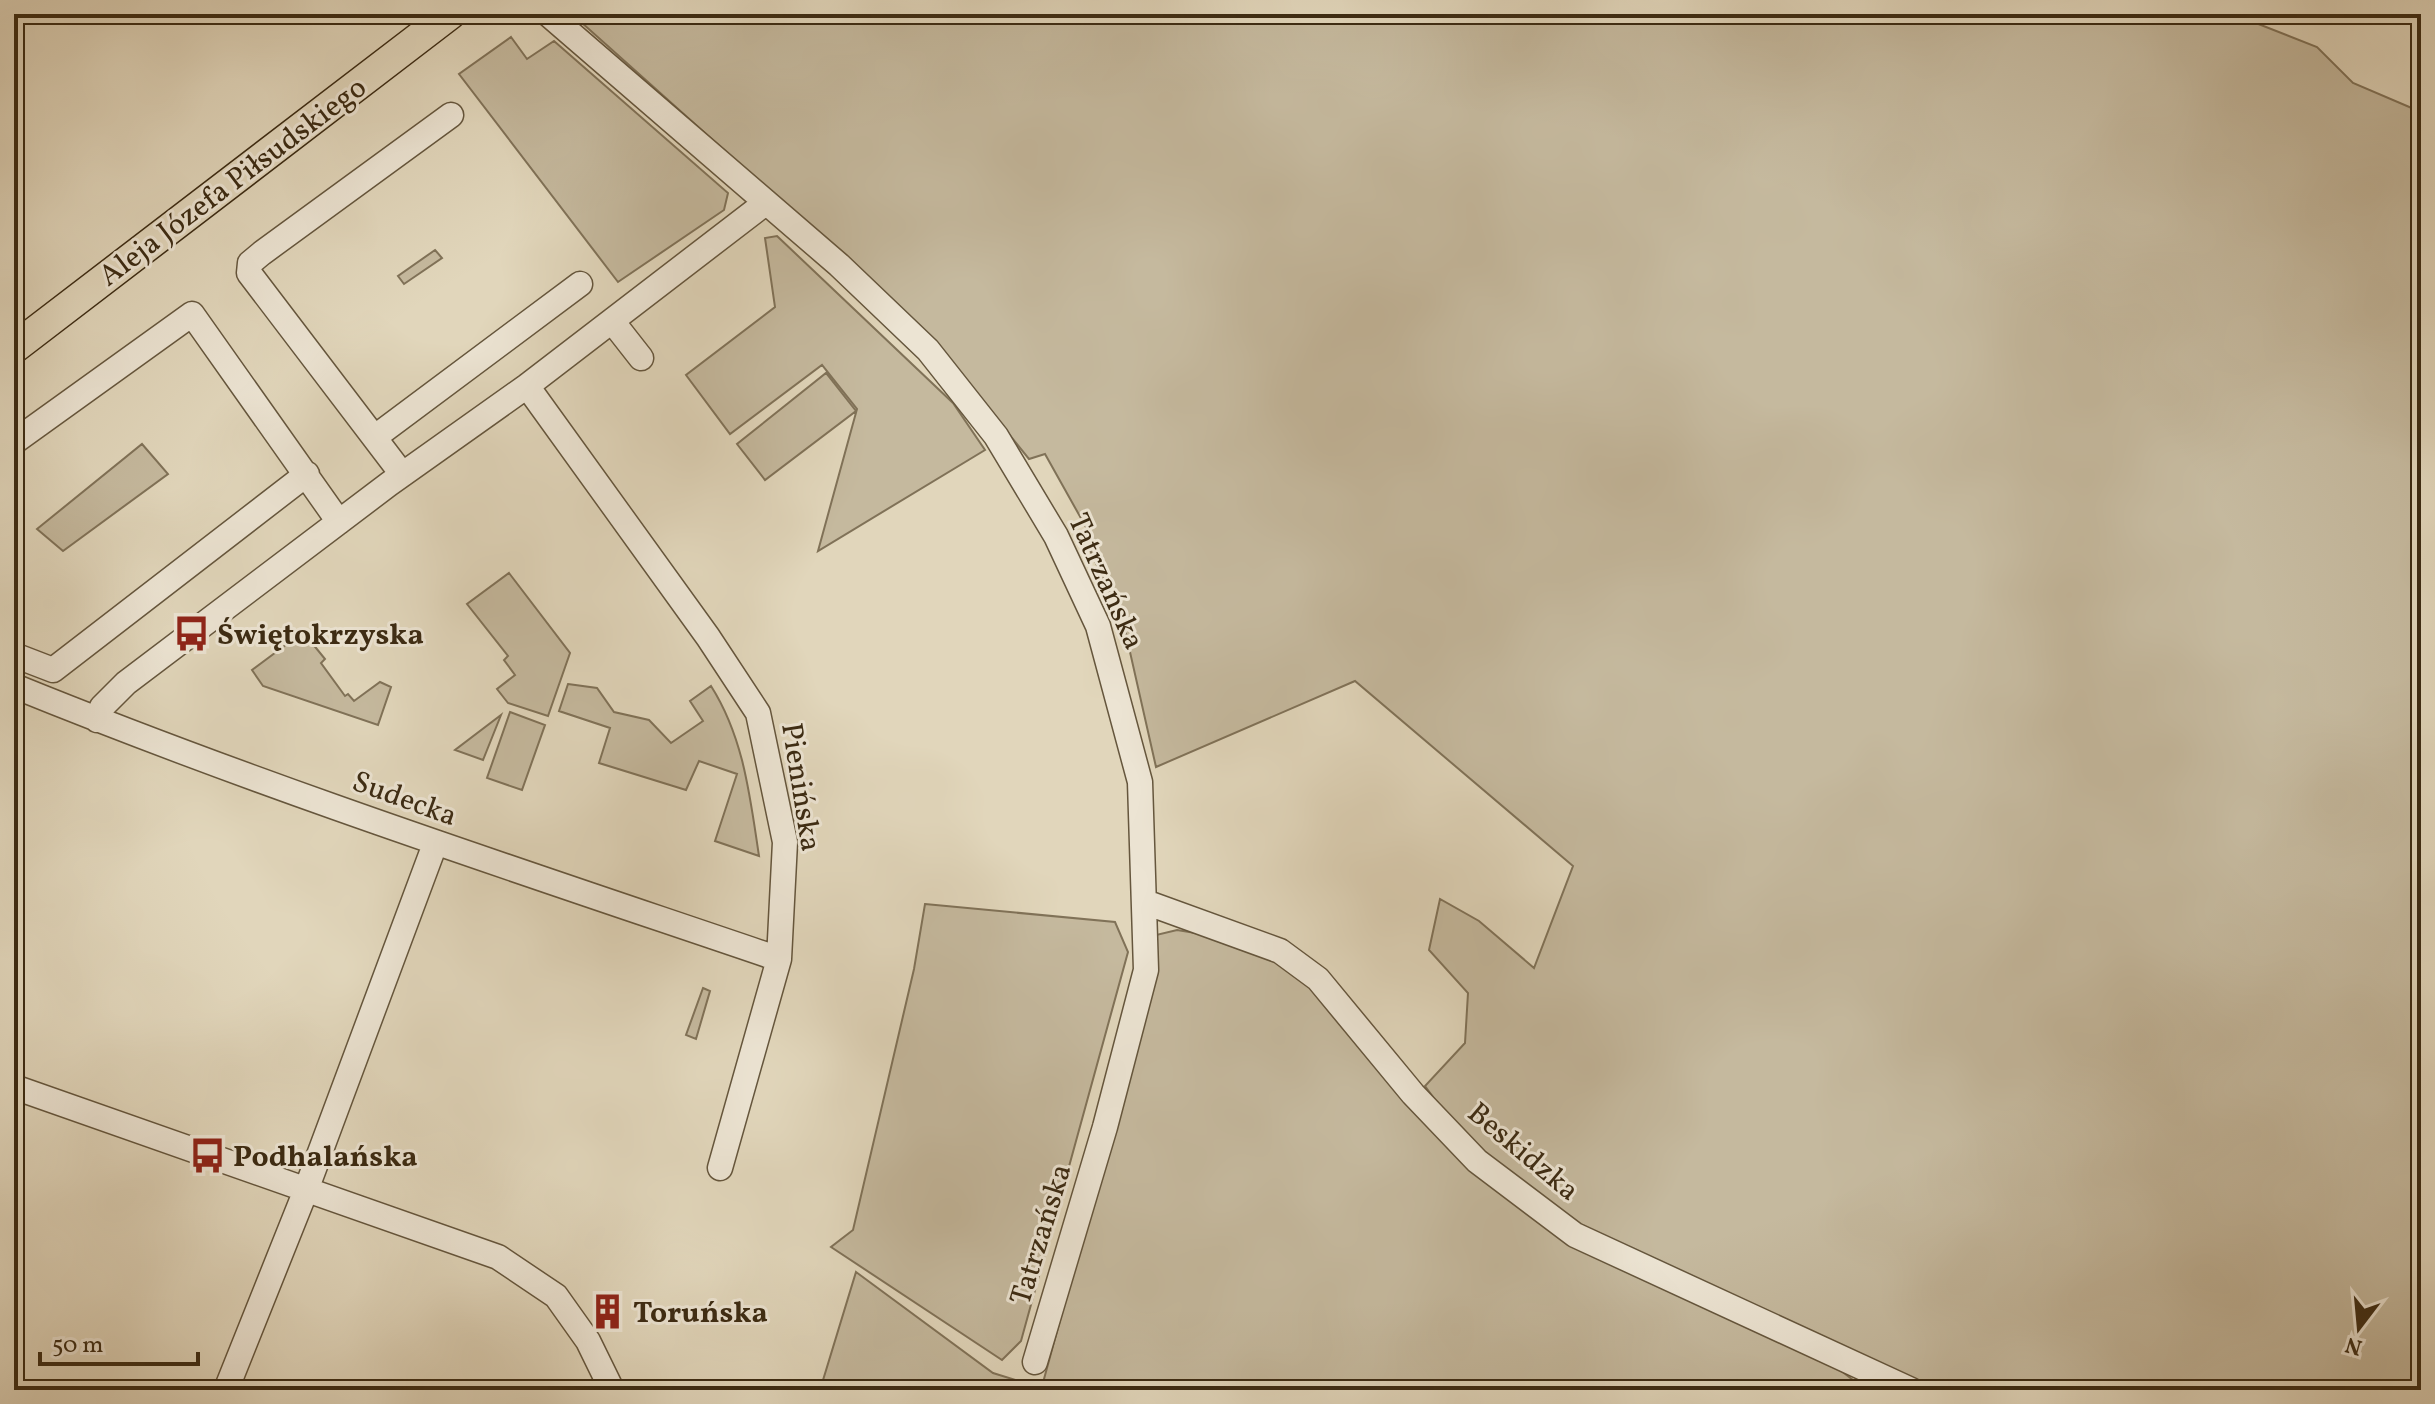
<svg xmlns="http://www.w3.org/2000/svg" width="2435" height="1404" font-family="Vollkorn,serif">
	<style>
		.green { fill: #c5b99e; stroke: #807258; stroke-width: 2 }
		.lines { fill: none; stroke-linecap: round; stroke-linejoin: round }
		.minor-casing { stroke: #65563d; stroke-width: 27 }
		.major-casing { stroke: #3c2b13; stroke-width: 33 }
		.minor { stroke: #ece4d3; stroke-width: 24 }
		.major { stroke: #e1d6bb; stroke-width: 30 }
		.labels { text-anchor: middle; stroke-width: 6; stroke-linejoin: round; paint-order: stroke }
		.street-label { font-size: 30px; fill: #3c2b13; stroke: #ece4d3 }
		.poi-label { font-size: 30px; font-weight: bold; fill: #3c2b13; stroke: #ece4d3; text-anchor: start }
	</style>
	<rect width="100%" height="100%" fill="#e1d6bb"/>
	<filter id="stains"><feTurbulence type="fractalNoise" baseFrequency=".0025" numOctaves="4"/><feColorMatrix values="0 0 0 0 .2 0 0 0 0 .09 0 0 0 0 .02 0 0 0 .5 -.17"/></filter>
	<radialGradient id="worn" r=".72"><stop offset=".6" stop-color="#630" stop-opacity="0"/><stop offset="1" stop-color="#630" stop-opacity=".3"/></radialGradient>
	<!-- green -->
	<path class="green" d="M572,14h1661l84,33 36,36 68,29v1278h-487l-352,-160 -124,-99 -33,-45 40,-43 3,-50 -39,-43 11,-51 39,22 55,47 39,-102 -218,-185 -199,86 -33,-146 -41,-88 5,-4 -42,-75 -16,5 -85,-106 -114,-108z
		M511,37l16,22 27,-18 174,152 -4,17 -106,72 -159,-208z
		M777,236l176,167 32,47 -167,101 39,-142 -35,-44 -92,69 -44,-59 89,-68 -10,-69z
		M435,250l7,8 -38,26 -6,-8z
		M826,373l30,38 -91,69 -28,-36z
		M142,444l26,30 -105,77 -26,-22z
		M509,573l61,80 -22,63 -40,-13 -11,-14 18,-14 -11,-15 4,-4 -41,-52z
		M303,632l22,27 -4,4 24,33 3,-2 6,7 26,-19 11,5 -13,38 -115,-39 -11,-16z
		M568,684l29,4 17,24 35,8 22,23 32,-22 -13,-20 21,-15c33,52 39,111 48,170l-44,-15 22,-67 -38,-13 -13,29 -87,-27 11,-35 -51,-17z
		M510,712l35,13 -23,65 -35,-12z
		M501,715l-18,45 -28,-10z
		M925,904l190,18 13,30 -107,389 -19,19 -171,-113 22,-17 61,-261z
		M1177,930l49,8 77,37 68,73 205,194 251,118 39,30h-825l40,-147 75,-308z
		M703,988l7,3 -14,48 -10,-4z
		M856,1272l137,101 29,9 -2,8h-200z"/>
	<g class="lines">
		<defs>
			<path id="minor" d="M548,14l291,251 89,85 68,86 60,100 42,90 42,156 6,188 -41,157 -70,235
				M612,321l29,37
				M527,386l181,251 50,76 27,129 -6,117 -59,209
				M375,437l205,-153
				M14,442l178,-128 147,208
				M402,474l-153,-201 1,-10 12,-10 189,-138
				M14,655l39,15 254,-196
				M14,686c251,102 509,186 765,273
				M97,720l5,-13 24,-24 263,-199 138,-98 237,-182
				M1145,902l135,49 38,28 95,115 64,67 98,74 336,155
				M14,1087l484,170 58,39 32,45 24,49
				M226,1390l80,-200 129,-346"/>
			<path id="major" d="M14,348l436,-334"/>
		</defs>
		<!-- minor casing -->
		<use href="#minor" class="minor-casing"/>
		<!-- major casing -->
		<use href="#major" class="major-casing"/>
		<!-- minor -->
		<use href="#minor" class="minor"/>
		<!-- major -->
		<use href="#major" class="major"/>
	</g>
	<!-- icons -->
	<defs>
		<symbol id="bus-bare" viewBox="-9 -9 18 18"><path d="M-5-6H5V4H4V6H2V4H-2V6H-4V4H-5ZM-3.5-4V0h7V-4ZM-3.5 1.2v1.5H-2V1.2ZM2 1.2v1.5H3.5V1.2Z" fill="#8f2418" stroke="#ece4d3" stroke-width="2.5" paint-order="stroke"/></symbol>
		<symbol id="building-bare" viewBox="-9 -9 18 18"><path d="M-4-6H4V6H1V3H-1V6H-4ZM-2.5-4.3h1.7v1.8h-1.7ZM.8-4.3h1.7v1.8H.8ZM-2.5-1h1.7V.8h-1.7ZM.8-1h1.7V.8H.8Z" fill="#8f2418" stroke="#ece4d3" stroke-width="2.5" paint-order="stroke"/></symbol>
	</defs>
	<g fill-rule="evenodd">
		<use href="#bus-bare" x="166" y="608" width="51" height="51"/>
		<use href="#bus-bare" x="182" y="1130" width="51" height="51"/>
		<use href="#building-bare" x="582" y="1286" width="51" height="51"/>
	</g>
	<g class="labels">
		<!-- street labels -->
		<g class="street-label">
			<text transform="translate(232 181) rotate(-37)" y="10">Aleja Józefa Piłsudskiego</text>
			<text transform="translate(1107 581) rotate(66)" y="10">Tatrzańska</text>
			<text transform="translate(802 787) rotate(81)" y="10">Pienińska</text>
			<text transform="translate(405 798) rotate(20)" y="10">Sudecka</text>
			<text transform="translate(1524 1151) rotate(40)" y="10">Beskidzka</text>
			<text transform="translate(1040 1234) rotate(-73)" y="10">Tatrzańska</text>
		</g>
		<!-- poi labels -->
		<g class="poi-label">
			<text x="217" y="644">Świętokrzyska</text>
			<text x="233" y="1166">Podhalańska</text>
			<text x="633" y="1322">Toruńska</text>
		</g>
	</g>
	<!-- margin -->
	<rect width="2435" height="1404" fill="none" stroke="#e1d6bb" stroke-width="48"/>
	<rect x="16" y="16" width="2403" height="1372" fill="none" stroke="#3c2b13" stroke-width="4"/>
	<rect x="24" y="24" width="2387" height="1356" fill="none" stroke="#3c2b13" stroke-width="2"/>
	<!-- north arrow -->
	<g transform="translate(2359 1328) rotate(196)" stroke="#ece4d3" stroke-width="6" paint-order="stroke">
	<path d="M0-6L14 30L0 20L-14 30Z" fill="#3c2b13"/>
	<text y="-12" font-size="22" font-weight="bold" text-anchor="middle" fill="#3c2b13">N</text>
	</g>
	<!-- scale -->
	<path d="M40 1352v12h158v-12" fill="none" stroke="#3c2b13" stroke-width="4"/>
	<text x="52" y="1352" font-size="24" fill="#3c2b13" stroke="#ece4d3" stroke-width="6" paint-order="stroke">50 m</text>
	<rect width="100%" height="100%" filter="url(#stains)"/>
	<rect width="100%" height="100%" fill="url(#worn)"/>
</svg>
